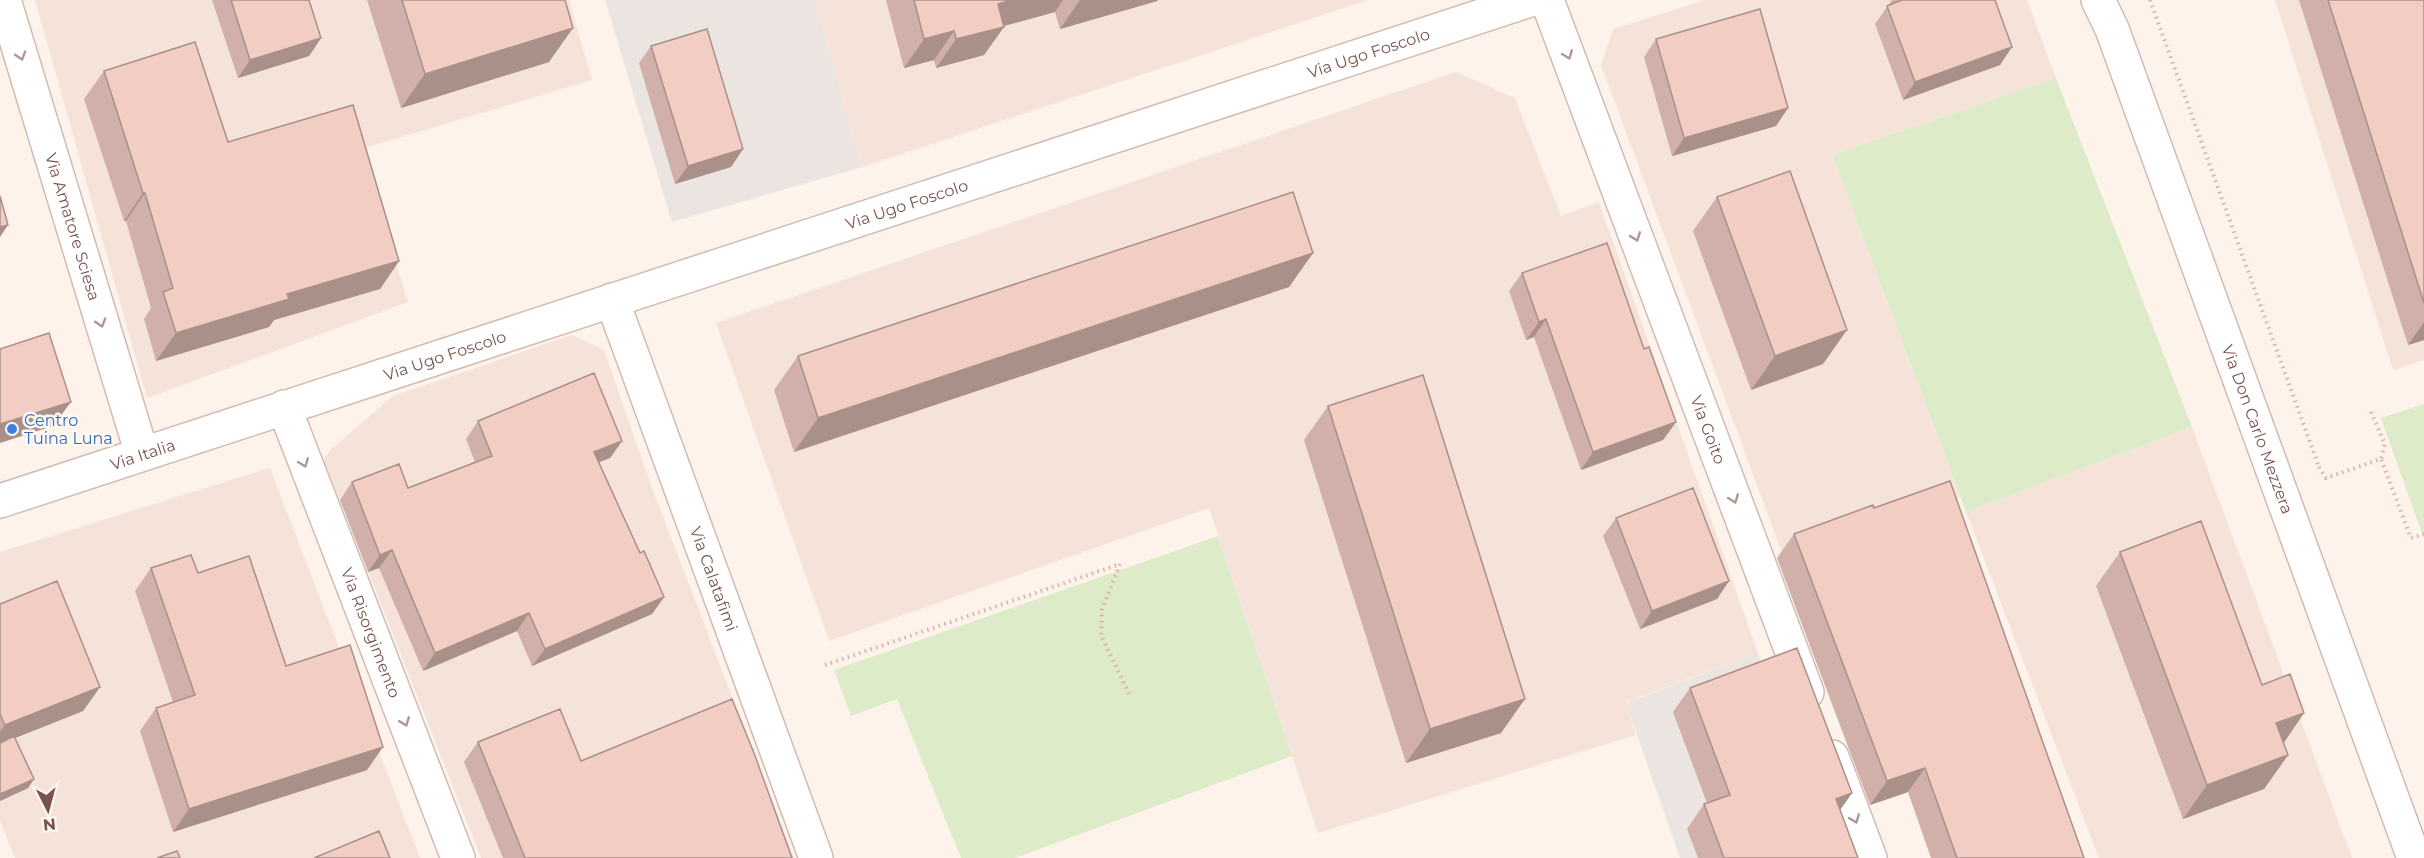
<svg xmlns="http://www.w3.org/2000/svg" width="2424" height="858" font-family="Montserrat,sans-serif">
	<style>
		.residential { fill: #f5e3d9 }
		.industrial { fill: #ece4e0 }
		.green { fill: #ddebc9 }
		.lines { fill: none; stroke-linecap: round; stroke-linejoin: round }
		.minor-casing { stroke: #d2bbb3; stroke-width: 36 }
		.path { stroke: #d8afa5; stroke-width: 4; stroke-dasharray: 1.5 4.5; stroke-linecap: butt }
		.minor { stroke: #fff; stroke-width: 33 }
		.wall { fill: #d0b0a8 }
		.shaded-wall { fill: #a99088 }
		.building { fill: #f2cdc3; stroke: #a99088; stroke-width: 1.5 }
		.oneway { stroke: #af9894 }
		.shop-dot { fill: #3f7fe0; stroke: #fff7f2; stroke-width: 2 }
		.labels { text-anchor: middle; stroke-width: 5; stroke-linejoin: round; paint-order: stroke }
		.street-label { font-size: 16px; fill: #79544d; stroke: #fff7f2 }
		.shop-label { font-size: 16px; fill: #366cbe; stroke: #fff7f2; text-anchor: start }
	</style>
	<rect width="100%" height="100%" fill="#fdf3eb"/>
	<!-- residential -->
	<path class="residential" d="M35,0h534l23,80 -231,69 47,153 -261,96z
		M815,0h553l-506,167z
		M1705,0h322l29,78 -224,77 128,342 -176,61 -183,-493 12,-36z
		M2275,0h149v360l-31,10z
		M1456,72l59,26 46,118 38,-14 159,451 -132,49 10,33 -318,98 -109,-325 -380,133 -113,-318z
		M572,335l32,15 48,138 142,370h-313l-141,-358 -18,-38 8,-12 63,-54z
		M2192,427l160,431h-253l-133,-346z
		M270,468l150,390h-405l-15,-37v-269z"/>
	<!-- industrial -->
	<path class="industrial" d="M605,0h210l47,167 -190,55z
		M1758,653l7,26 66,179h-151l-54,-155z"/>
	<!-- green -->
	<path class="green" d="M2056,78l136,349 -226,85 -134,-357z
		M2424,404v135l-43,-121z
		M1218,536l74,220 -277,102h-54l-64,-159 -46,17 -17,-46z"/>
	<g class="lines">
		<defs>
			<g id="minor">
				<path id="s1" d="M4,0l138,454"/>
				<path id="s2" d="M1547,0l260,692"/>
				<path id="s3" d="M2098,0l14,29 302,829"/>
				<path id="s4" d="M612,300l204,558"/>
				<path id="s5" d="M284,407l174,451"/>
				<path id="s6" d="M0,501l1530,-501"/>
				<path d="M1832,757l38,101"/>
			</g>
		</defs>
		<!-- minor casing -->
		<use href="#minor" class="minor-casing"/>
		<!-- path -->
		<path class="path" d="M2150,0l169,467
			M2371,412l14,32 -4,15
			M2319,467l7,11 55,-19 30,79 13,-4
			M825,665l295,-101 -18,45 -1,26 28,59"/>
		<!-- minor -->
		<use href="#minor" class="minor"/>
	</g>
	<!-- wall -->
	<path class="wall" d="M212,0h97l12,38 -12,18 -71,22z
		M367,0h198l-16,62 -148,46z
		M886,0h272l-1,1 -97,28 -5,-17 -51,14 -20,29 -48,13 -2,-8 -30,8z
		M1892,0h103l5,65 -97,35 -28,-76z
		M2299,0h125v340l-16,5z
		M1656,39l132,69 -12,18 -104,30 -28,-99z
		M651,46l92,103 -12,18 -56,17 -36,-121z
		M104,71l124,71 171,119 -19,28 -106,31 -5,7 -113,34 -12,-42 7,-11 -25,-87h-2l-40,-122z
		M1717,197l106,167 -72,26 -58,-159z
		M1313,253l-24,34 -495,165 -20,-62 24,-34z
		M1522,273l122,76 32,73 -13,18 -82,30 -47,-133 -8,3 -17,-49z
		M1328,406l173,327 -95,30 -102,-323z
		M478,421l144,20 -12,17 -11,4 41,91 24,44 -12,17 -120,52 -15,-35 -94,40 -44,-103 -11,4 -28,-72 12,-18 56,6 67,-26 -9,-23z
		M1874,508l210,350h-153l-23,-66 -38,13 -93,-247 17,-24z
		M1616,518l113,63 -12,18 -77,30 -37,-93z
		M2120,552l142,133 42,28 -21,30 5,12 -24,34 -81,30 -87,-233z
		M151,568l47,5 88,93 81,104 -194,62 -33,-101 16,-23 17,-6 -38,-111z
		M0,604l100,83 -17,24 -68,27 19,41 -6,9 -28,13z
		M1690,688l162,105 -12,17 18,48h-160l-11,-29 17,-25 3,-1 -34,-91z
		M478,742l103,19 211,97h-289l-39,-96z"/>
	<!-- shaded-wall -->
	<path class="shaded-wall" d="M1011,0h52l-8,12 -77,21 20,-29z
		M1080,0h78l-1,1 -97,28z
		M1004,27l-20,28 -48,13 20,-29z
		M573,28l-24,34 -148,46 24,-34z
		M954,31l-20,29 -30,8 20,-29z
		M321,38l-12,18 -71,22 12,-18z
		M2012,47l-12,18 -97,35 12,-18z
		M1788,108l-12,18 -104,30 12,-18z
		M743,149l-12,18 -56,17 13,-18z
		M143,193h2l-19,28h-2z
		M8,225l-8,12v-10z
		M1313,253l-24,34 -495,165 24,-34z
		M399,261l-19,28 -106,31 -5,7 -113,34 20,-28 111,-39z
		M1546,319l-12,18 -8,3 13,-18z
		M2424,322v18l-16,5z
		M1847,330l-24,34 -72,26 24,-34z
		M71,402l-18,24 -53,17v-19z
		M1676,422l-13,18 -82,30 12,-18z
		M622,441l-12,17 -28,11 12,-17z
		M392,550l-13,18 -11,4 12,-17z
		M1729,581l-12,18 -77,30 12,-18z
		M664,597l-12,17 -120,52 13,-17z
		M529,613l-12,18 -94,40 12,-18z
		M100,687l-17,24 -83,33v-13l5,-6z
		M1525,699l-24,34 -95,30 24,-34z
		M2304,713l-23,34 -5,-24z
		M383,747l-16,23 -194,62 16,-23z
		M2288,755l-24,34 -81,30 24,-34z
		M1925,768l-17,24 -38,13 17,-24z
		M34,779l-6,9 -28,13v-7z
		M1852,793l-17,24 1,-18z"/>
	<!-- building -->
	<path class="building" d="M231,0h78l12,38 -71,22z
		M402,0h163l8,28 -148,46z
		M914,0h97l-13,4 6,23 -48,12 -2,-8 -30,8z
		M1902,0h93l17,47 -97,35 -28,-76z
		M2328,0h96v303z
		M1760,9l28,99 -104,30 -28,-99z
		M707,29l36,120 -55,17 -37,-120z
		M195,42l33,100 125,-37 46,156 -112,33 2,5 -113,34 -13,-41 10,-4 -28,-95h-2l-39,-122z
		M1790,171l57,159 -72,26 -58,-159z
		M1293,192l20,61 -495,165 -20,-62z
		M0,196l8,29 -8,2z
		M1607,243l37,106 5,-2 27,75 -83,30 -47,-133 -7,3 -17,-49z
		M49,333l22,69 -71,22v-75z
		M594,373l28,68 -28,11 46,101 4,-2 20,46 -119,52 -16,-36 -94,40 -43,-103 -12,5 -28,-73 47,-18 9,24 84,-32 -14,-35z
		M1423,375l102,324 -95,30 -102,-323z
		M1950,481l134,377h-127l-32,-90 -38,13 -93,-247 79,-29 1,3z
		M1693,488l36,93 -77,30 -36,-93z
		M2201,521l61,164 28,-11 14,39 -28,10 12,32 -81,30 -87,-233z
		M191,555l7,18 51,-17 37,110 64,-21 33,102 -194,62 -33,-101 39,-13 -44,-127z
		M57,581l43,106 -95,38 -5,-11v-110z
		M1797,648l55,145 -16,6 22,59h-134l-20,-54 26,-9 -40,-107z
		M732,699l22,54 38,105h-267l-47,-116 82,-33 21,52z
		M14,736l20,43 -34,15v-51z
		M379,831l11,27h-76z
		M177,851l3,7h-23z"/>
	<!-- one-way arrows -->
	<defs><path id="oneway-chevron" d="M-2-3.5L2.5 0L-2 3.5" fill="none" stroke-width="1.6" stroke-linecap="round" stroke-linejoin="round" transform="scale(1.5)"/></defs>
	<g class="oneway">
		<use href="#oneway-chevron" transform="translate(1568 55) rotate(69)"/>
		<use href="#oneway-chevron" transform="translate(21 56) rotate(73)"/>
		<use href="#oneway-chevron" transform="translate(1636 237) rotate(69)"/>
		<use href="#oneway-chevron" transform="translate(101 323) rotate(73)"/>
		<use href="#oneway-chevron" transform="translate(304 463) rotate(69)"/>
		<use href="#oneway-chevron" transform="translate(1734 499) rotate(69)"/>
		<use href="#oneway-chevron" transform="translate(405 722) rotate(69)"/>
		<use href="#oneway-chevron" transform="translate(1855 819) rotate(69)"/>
	</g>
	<!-- markers -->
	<circle class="shop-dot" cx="12" cy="429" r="6"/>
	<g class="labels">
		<!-- street labels -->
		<g class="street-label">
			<text dy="6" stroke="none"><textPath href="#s6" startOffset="1440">Via Ugo Foscolo</textPath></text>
			<text dy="6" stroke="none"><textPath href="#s6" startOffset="954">Via Ugo Foscolo</textPath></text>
			<text dy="6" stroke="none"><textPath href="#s1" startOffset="237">Via Amatore Sciesa</textPath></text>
			<text dy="6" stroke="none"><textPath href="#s6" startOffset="468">Via Ugo Foscolo</textPath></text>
			<text dy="6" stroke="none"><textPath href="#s2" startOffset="459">Via Goito</textPath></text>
			<text dy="6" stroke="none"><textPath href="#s3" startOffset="458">Via Don Carlo Mezzera</textPath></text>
			<text dy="6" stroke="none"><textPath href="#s6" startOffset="150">Via Italia</textPath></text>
			<text dy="6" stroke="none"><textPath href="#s4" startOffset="297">Via Calatafimi</textPath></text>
			<text dy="6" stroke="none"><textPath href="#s5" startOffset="242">Via Risorgimento</textPath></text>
		</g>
		<!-- shop labels -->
		<g class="shop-label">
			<text x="24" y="426">Centro<tspan x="24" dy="18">Tuina Luna</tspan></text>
		</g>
	</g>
	<!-- north arrow -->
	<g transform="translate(48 810) rotate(174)" stroke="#fff7f2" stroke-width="4.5" paint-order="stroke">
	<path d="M0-4.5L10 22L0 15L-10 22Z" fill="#79544d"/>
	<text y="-9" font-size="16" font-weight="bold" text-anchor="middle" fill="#79544d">N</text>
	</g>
</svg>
